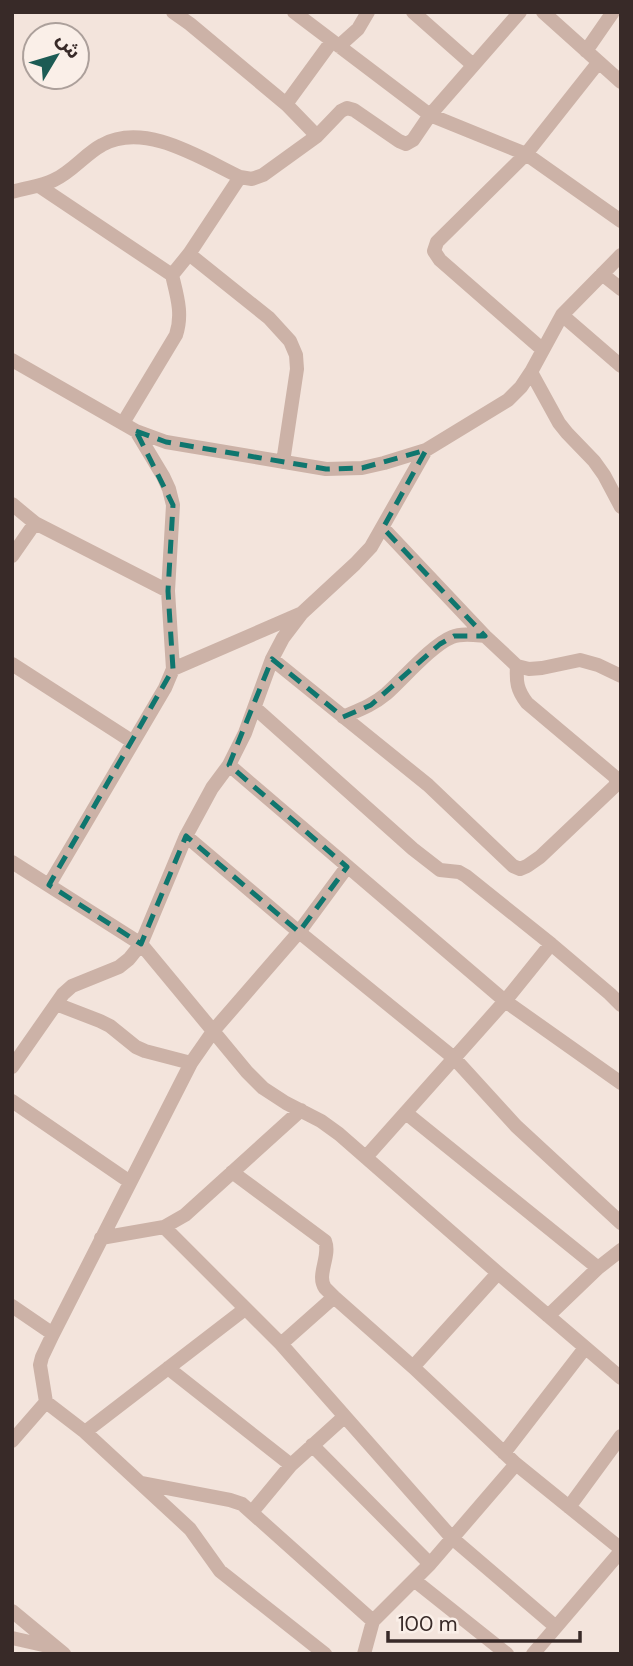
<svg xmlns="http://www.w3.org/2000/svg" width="633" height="1666" font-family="'DM Sans','Noto Sans Arabic',sans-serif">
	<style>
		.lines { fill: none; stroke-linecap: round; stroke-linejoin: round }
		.street { stroke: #ccb2a7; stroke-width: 14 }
		.marked { fill: none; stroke: #0f766e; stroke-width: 5; stroke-dasharray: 14 9; stroke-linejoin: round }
	</style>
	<rect width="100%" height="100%" fill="#f3e4dc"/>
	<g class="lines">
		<!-- street -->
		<path class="street" d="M173,12l17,12 96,80 31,32
			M294,12l136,103 96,39 95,67
			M413,12l60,53
			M543,12l78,70
			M339,46l19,-17 10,-17
			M586,51l27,-39
			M286,104l46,-63
			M39,186l133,89c5,21 11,39 4,60l-53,88
			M12,192c14,-5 29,-5 42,-12 18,-8 31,-26 48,-35 43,-24 100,14 138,32l12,2 11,-4 54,-39 24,-25 6,-3 7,2 45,31 7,3 7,-4 17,-25 90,-103
			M189,254l80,64 21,23 6,14 1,14 -14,93
			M602,274l19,15
			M172,275l17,-21 51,-77
			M562,315l59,51
			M543,350l-103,-90 -6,-9 3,-9 89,-88 72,-91
			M12,360l124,71 30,11 160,27 36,-1 22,-5 42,-13 82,-50 13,-13 10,-15 31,-57 59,-60
			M531,372l28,51 8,10 27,28 10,14 17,32
			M12,504l23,19 133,68
			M383,528l102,108 32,30 12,3 13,-1 38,-8 18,5 23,11
			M12,556l23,-33
			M272,659l156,126 85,81 7,3 7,-3 13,-9 77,-73 -2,-7 -88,-74c-10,-13 -11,-21 -10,-37
			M12,664l121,78
			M173,669l127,-55
			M255,708l158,141 27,21 19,2 7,4 85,68 59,50 11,11
			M343,717c16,-7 30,-12 43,-23 18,-16 46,-49 66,-57 10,-4 22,-2 33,-1
			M229,765l276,236 116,82
			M186,836l113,96 155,126 62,68 105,97
			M12,862l129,82 106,128 16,16 23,15 35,18 18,13 159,139 123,105
			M49,885l116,-197 8,-19 -5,-78 5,-86 -4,-16 -6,-13 -27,-45
			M56,1004l44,17 10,5 26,21 9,4 46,12
			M12,1067l51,-73 9,-8 47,-19 10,-8 12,-15 45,-108 26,-48 17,-23 16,-32 27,-74 11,-21 19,-25 53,-49 16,-17 55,-97
			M12,1101l118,81
			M406,1113l192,155
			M366,1157l139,-156 46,-57
			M232,1172l93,69c6,15 -9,34 0,47 3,3 6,6 9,9l79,70 103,97 105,85
			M164,1227l117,117 171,194 104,89
			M101,1238l63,-11 21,-12 116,-105
			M12,1306l41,28
			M548,1316l50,-48 23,-18
			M281,1344l53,-47
			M413,1367l85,-94
			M168,1368l123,97
			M85,1432l160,-123
			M12,1441l34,-39
			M312,1445l118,119
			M504,1453l81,-105
			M141,1483l89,17 12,4 131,117
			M569,1507l52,-71
			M252,1512l39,-47 53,-48
			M414,1580l93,74
			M12,1611l52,43
			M12,1638l40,9
			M325,1654l-105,-83 -30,-42 -105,-97 -39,-30 -6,-37 2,-8 11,-23 138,-271 23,-33 85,-98 48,-65
			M364,1654l9,-33 57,-57 86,-100
			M533,1654l88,-103"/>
	</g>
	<!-- marked area -->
	<path class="marked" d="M136,431l30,11 160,27 36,-1 64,-18 -43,78 102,108h-31l-14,8 -69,61 -28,12 -71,-58 -43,106 118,102 -48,65 -113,-96 -45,108 -92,-59 124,-216 -5,-78 5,-86z"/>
	<!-- border -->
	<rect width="633" height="1666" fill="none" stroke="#382a28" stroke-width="28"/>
	<!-- north arrow -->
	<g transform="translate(56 56) rotate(52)"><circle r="33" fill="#faefe8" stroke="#aca09b" stroke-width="2"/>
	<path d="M0-5L12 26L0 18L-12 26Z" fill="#1c5b54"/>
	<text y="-10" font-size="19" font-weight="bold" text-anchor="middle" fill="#382a28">ش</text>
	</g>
	<!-- scale -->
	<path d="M388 1631v10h192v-10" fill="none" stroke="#382a28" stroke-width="3.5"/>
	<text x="398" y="1631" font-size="21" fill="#382a28" stroke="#faefe8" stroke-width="5" paint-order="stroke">100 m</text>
</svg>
